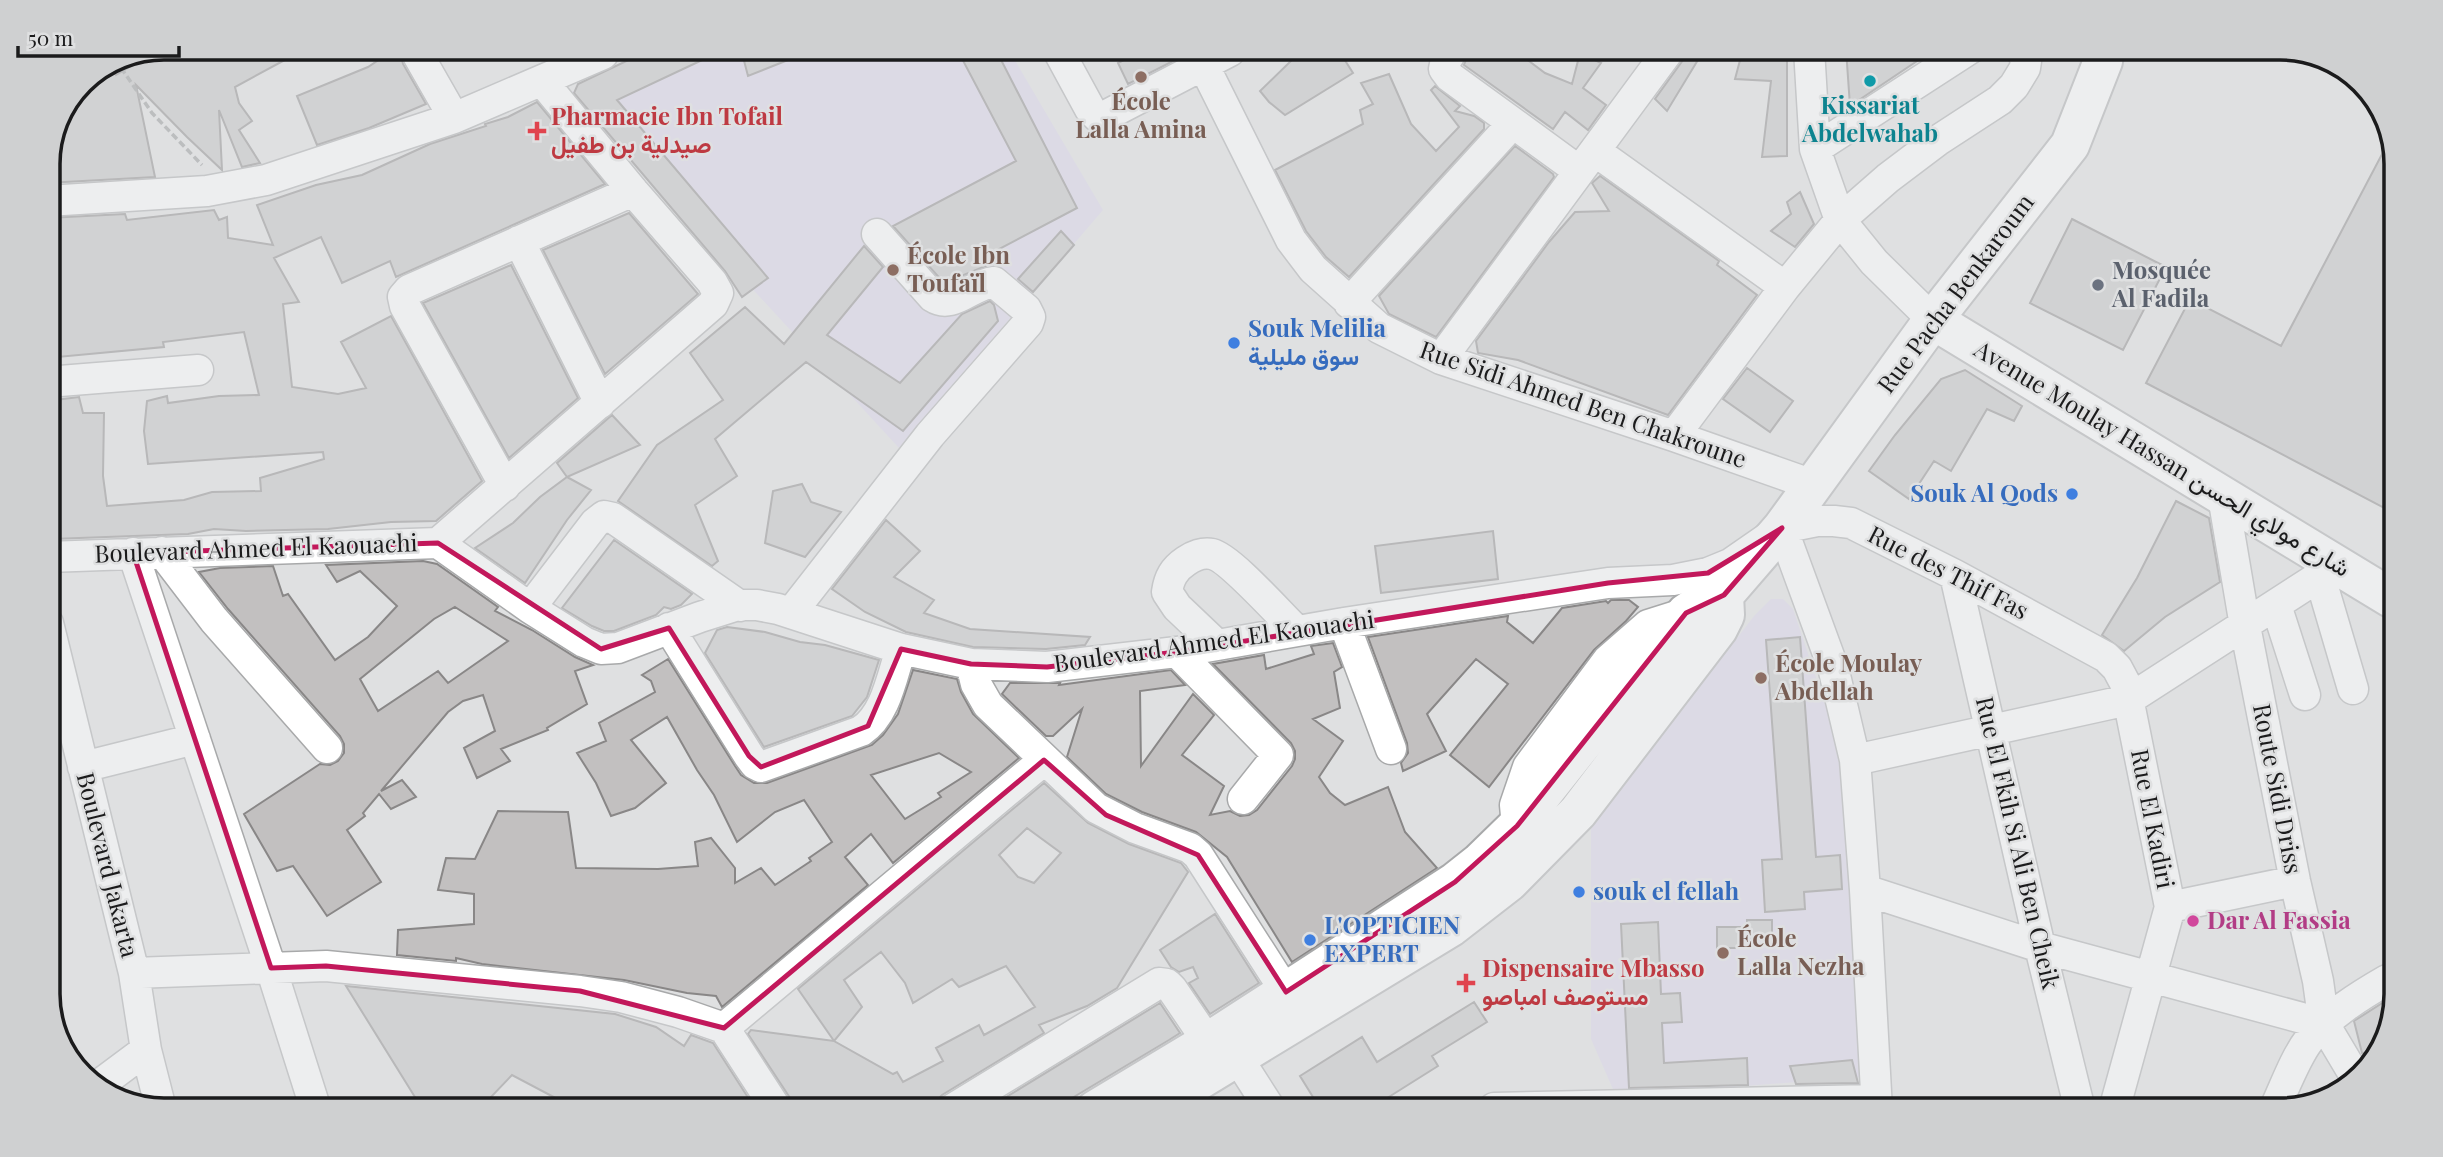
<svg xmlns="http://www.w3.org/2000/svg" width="2443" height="1157" font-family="'Playfair Display',Vazirmatn,serif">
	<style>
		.education { fill: #dad3e8 }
		.building { fill: #c2c0c0; stroke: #898787; stroke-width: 2; fill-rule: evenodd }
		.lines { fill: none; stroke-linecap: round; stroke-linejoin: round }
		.minor-casing { stroke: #a8a9aa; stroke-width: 33 }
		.major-casing { stroke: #a8a9aa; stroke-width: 42 }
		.path { stroke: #939495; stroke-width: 3.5; stroke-dasharray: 7 3.5; stroke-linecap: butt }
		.minor { stroke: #fff; stroke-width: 30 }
		.major { stroke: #fff; stroke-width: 38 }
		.marked { fill: none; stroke: #c2185b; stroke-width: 5; stroke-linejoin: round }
		.education-dot { fill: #8d6e63; stroke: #dfe0e1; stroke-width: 2.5 }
		.culture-dot { fill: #0f9aa8; stroke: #dfe0e1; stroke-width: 2.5 }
		.health-dot { fill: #e0444e; stroke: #dfe0e1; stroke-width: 2.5 }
		.worship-dot { fill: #6b7280; stroke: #dfe0e1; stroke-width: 2.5 }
		.shop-dot { fill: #3f7fe0; stroke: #dfe0e1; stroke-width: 2.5 }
		.hotel-dot { fill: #d1479c; stroke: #dfe0e1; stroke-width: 2.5 }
		.labels { text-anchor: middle; stroke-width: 5; stroke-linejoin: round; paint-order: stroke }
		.education-label { font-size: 24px; font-weight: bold; fill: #785e54; stroke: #dfe0e1; text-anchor: start }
		.culture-label { font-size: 24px; font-weight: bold; fill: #0d838f; stroke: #dfe0e1 }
		.health-label { font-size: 24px; font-weight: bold; fill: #be3a42; stroke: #dfe0e1; text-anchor: start }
		.worship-label { font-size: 24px; font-weight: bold; fill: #5b616d; stroke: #dfe0e1; text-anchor: start }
		.street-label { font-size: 24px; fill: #1b1b1c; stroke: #dfe0e1 }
		.shop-label { font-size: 24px; font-weight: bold; fill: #366cbe; stroke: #dfe0e1; text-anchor: start }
		.hotel-label { font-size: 24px; font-weight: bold; fill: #b23c85; stroke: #dfe0e1; text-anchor: start }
		.rim { fill: none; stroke: #1b1b1c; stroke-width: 3.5 }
	</style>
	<rect width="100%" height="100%" fill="#dfe0e1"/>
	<!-- education -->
	<path class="education" d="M1010,52l93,158 -204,238 -328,-356 89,-38z
		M1113,52h92l-74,39z
		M1771,599h12l10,10 44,131 15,122 9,215 -245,19 -25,-57v-210l163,-213z"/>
	<!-- building -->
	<path class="building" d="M1743,49h44v107l-25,1 9,-76 -36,-2z
		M1846,49h89l-85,57z
		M1529,50l-4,8 20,15 27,11 8,-31 21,10 -18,25 23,17 -18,25 -23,-18 -12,17 -89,-64 5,-14z
		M1686,50h18l-37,61 -12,-12 28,-39z
		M1305,51h34l14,22 -68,42 -16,-13 -9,-11 36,-35z
		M997,52l80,156 -93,49 2,9 -42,17 -51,-57 123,-65 -57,-108z
		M1139,52h52l-63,32 -10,-21z
		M742,53h61v1l-55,22z
		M641,54h74l-98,46 151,178 -26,19 -17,-26 -151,-178 4,-9z
		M294,55l-59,32 4,16 13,18 -13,9 21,33 -18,4 -23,-57 3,60 -35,-33 -51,-52 19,92 -108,6v-27l35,-75 27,-18 7,12 32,-19z
		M386,55h15l2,9 23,40 -57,24 -52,17 -20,-49 71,-29z
		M1389,74l22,50 25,27 23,-24 -28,-37 4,-4 25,20 -5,5 19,5 10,7v6l-135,148 -23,-20 -20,-26 -31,-61 88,-46 -3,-14 13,-6 -12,-21z
		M537,102l68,82 -209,93 -6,-16 -48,22 -21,-46 -47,21 25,44 -16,2 9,83 46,7 28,-6 -25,-46 50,-26 91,165 -46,40 -45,1 -63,7 -82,2 -32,-2 -26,5 -136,5 -5,-13v-125l32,-4 4,16h21l-1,63 4,30 77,-6 28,-8 49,-1 -1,-13 64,-19 -1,-7 -175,12 -4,-33 3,-30 20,-5 1,7 51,-7 40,-1 -15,-63 -81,10 1,5 -117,11v-140l78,-4 2,6 87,-10 5,10 8,-3 1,21 45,7 -16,-40 59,-20 46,-10 68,-31 56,-18 -1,-2 23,-7z
		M2390,139l6,17 -4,356 -246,-129 44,-84 91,47z
		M1515,146l38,28 1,3 -118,160 -47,-23 -10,-18z
		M1600,176l119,85 -2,4 40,30 -89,120 -150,-55 -40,-7 -2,-12 73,-99 26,-30 34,-1 -17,-28z
		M1800,192l14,32 -19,23 -24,-16 20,-17 -4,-12z
		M629,213l69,81 -93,80 -62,-124z
		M2072,219l94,48 -43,83 -93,-47z
		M1061,231l13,14 -41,47 -15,-13z
		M864,246l19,21 -56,68 73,48 62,-69 28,-13 4,4 4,16 -95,110 -97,-69 -91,77 22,37 -42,29 23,56 -6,5 -94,-65 39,-56 66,-45 -33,-47 55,-46 39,37z
		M511,265l67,133 -69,60 -86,-155z
		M1747,368l46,33 -23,31 -47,-33z
		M1965,370l57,36 -8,15 -27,-12 -36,62 -17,-10 -25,38 -40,-28 26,-36 46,-56z
		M612,415l28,30 -73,32 -10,-14z
		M567,477l24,13 -24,30 -42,63 -50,-35 38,-25 27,-26z
		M802,484l9,18 30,10 -36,45 -40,-14 8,-52z
		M2176,501l33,17 11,64 -55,35 -41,34 -22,-16 35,-57z
		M886,520l34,31 -26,26 40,23 -10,13 46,16 120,8 -5,8 -39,4 -73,-2 -67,-15 -41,-20 -33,-23z
		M1493,531l5,48 -117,14 -6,-47z
		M614,540l78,54 -11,11 -10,4 -7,-2 -8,8 -42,16h-10l-12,-5 -30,-18z
		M423,561l14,3 61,43 -3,4 37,19 43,27 18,8 -18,6 12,33 -40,24 1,2 -47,19 9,12 -33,17 -13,-30 31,-17 -12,-36 -20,6 -15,11 -67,79 21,-11 14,17 -25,12 -12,-15 -16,19 2,3 -18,14 34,52 -54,34 -34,-50 -16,5 -33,-57 76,-50 10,1 8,-4 6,-8v-9l-4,-8 -112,-127 -29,-37 21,-4 53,-2 10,30 5,-2 47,66 33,-23 29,-31 -37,-35 -23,11 -11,-17zM455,607l53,34 -60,42 -10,-12 -60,40 -18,-32 74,-60z
		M1611,600h18l9,7 -12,14 -32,29 -105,137 -39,-32 58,-71 -32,-25 -49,55 19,37 -43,20 -2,-8 7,-10 -1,-10 -39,-106 140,-21 -1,6 26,21 29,-35 44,-7 2,2z
		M727,627l38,5 35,10 25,3 54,15 -12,37 -15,19 -88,31 -59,-94 12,-23z
		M1800,637l16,220 24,-2 2,34 -38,3 1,17 -40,3 -3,-52 20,-1 -16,-219z
		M1333,643l9,24 -8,5 6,36 -27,11 30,22 -24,36 11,16 15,12 43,-18 17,45 32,36 -145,94 -65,-105 -31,-25 -54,-20 -36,-18 -39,-37 15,-48 -29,27h-7l-44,-42 8,-11h50l-1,2 112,-15 14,15 -45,6 1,75 52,-72 21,21 -32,40 42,31 -14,29 20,-4 10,5 9,-1 8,-5 35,-44 3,-7v-8l-4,-8 -78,-79 51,-9 2,14 48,-15 -3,-8z
		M668,659l67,107 6,9 13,8h13l105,-38 11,-10 15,-21 15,-44 44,9 4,13 12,22 46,44 -126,105 -22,-29 -26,23 23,28 -146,122 -6,-11 -29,-3 -63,-13 -142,-16 -26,-6v3l-59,-6 1,-25 76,-6v-30l-36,-4 8,-32 29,1 23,-48 70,1 8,56 82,1 40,-3 -3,-24 16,-4 24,30v15l26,-15 14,17 36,-24 -2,-3 23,-16 -28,-42 -29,12 -38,30 -23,-47 -17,-25 -30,-53 -36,23 35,43 -31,25 -24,8 -15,-33 -19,-30 29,-12 -7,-18 56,-31 -4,-11 -9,-6zM939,753l32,19 -33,21 3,4 -36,22 -34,-44z
		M1044,783l44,40 41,21 52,19 7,9 -71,116 -30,18 -48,19 5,8 -102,62 -6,6 -2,9h-140l-2,-9 -44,-67 3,-4 83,11 -36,-52zM1027,828l34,25 -27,30 -16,-6 -19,-22zM881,952l24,31 8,20 39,-24 7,8 47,-21 29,41 -51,28 -5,-10 -43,23 7,13 -40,21 -6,-10 -4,2 -59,-33 28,-34 -18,-27z
		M1215,914l44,69 -49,31 -21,-31 9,-5 -5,-11 -14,5 -8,-5 -11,-17z
		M1747,920h25v20h-24z
		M1658,922l3,72 19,-1 2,29 -20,1 2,40 83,-5 1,27 -119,3 -8,-164z
		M1717,927h29v21h-29z
		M346,986l269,28 41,13 28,19 7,-11 22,8 43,67h-195l4,-7 -53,-28 -23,24 17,11h-83z
		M2387,1000v38l-11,14 -14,1 -8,-32z
		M1474,1002l13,20 -55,34 6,10 -54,34 6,10h-69l-21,-34 62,-39 15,25z
		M1160,1003l20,30 -11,7 -117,70h-67z
		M1852,1060l6,23 -62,1 -6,-18z"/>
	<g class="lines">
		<defs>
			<path id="minor" d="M1809,49l6,100 25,71 34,42 59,58
				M1452,51l-6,9 -2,9 6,8 129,94
				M1059,52l31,57 8,8 9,-2 123,-64
				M418,55l36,63
				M1204,66l87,174 22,29 66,59 62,31 233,77 139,49
				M1815,149l156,-101
				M1595,151l190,136
				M47,201l160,-10 59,-11 188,-62 149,-64
				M519,241l81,162
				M1349,303l164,-180
				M1441,359l228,-309
				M47,382l151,-12
				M1674,436l111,-149 55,-67 48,-42 49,-37 63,-41 14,-14 11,-18 1,-7 -5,-13
				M505,486l-100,-180 -2,-9 6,-7 224,-99
				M2223,496l22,130 50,255 23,100 6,43 31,52
				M1782,528l51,139 22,93 10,130 12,220
				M438,543l275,-239 5,-11 -6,-11 -79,-91 -91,-110
				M162,552l52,68 113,128
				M133,553l138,415 45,142
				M48,557l390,-14 92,65 54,34 17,7 17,-1 82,-31 38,-12h19l21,4 123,40 70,15 76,3 130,-15 167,-29 264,-40 65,-3 35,-7 22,-9 52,-36 35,-7h17l17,2 104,52 151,82 11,11 8,15 45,224 -56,203
				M1955,575l85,372 40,163
				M2320,577l33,112
				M2276,605l29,90
				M530,608l65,-85 9,-7 9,2 127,88
				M791,613l139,-178 98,-112 2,-6 -4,-8 -32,-27c-24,3 -41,28 -61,15l-56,-63
				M48,623l86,350 12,77 15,59
				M1344,623l47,126
				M669,628l80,128 6,8 6,3 100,-36c25,-16 31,-55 40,-82
				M1217,645l-40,-38 -10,-15c2,-14 7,-23 19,-31 7,-5 17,-9 26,-7 18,4 69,62 85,77
				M1177,652l101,103 -35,44
				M971,664l5,20 12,21 108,103 39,20 55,20 8,7 88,137
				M1855,760l273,-60 209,-135
				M83,767l112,-28
				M1517,826l-2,-21 13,-38 80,-107 40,-35 38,-12
				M1865,890l175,57 284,77
				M2170,907l125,-26
				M134,973l192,-7 254,25 41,6 57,15 46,16 53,82
				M724,1028l320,-268
				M1237,1057l34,53
				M99,1085l47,-35
				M1494,1108l381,-8
				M951,1110l208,-127 8,1 5,5 36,53
				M2274,1110c10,-21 21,-52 35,-70 20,-25 50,-44 78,-60"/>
			<path id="major" d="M1933,320l458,278
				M1095,1110l113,-68 247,-160 24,-19 38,-37 169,-213 15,-10 23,-8 58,-67 151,-208 137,-175 33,-84 2,-13
				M1150,1110l301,-183 58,-45 69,-70 140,-183 7,-14 -1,-20"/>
		</defs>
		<!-- minor casing -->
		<use href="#minor" class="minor-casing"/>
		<!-- major casing -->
		<use href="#major" class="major-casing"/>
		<!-- path -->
		<path class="path" d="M115,59l37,54 50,52"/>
		<!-- minor -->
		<use href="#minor" class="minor"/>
		<!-- major -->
		<use href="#major" class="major"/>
	</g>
	<!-- marked area -->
	<path d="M0 0H2443V1157H0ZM1782,528l-58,67 -38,18 -169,213 -62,56 -169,110 -88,-137 -92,-40 -62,-55 -320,268 -144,-37 -254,-25 -55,2 -138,-415 305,-10 163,106 68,-21 80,128 12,11 107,-41 33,-77 70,15 76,3 130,-15 431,-69 100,-10z" fill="#dfe0e1" fill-opacity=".55" fill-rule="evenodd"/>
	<path class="marked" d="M1782,528l-58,67 -38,18 -169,213 -62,56 -169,110 -88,-137 -92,-40 -62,-55 -320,268 -144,-37 -254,-25 -55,2 -138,-415 305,-10 163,106 68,-21 80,128 12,11 107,-41 33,-77 70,15 76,3 130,-15 431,-69 100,-10z"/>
	<!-- markers -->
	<g class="education-dot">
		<circle cx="1141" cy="77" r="7"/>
		<circle cx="893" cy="270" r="7"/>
		<circle cx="1761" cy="678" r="7"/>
		<circle cx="1723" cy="953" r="7"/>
	</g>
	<circle class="culture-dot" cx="1870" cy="81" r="7"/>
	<g class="health-dot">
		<path d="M533.5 120.5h7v7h7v7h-7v7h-7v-7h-7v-7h7z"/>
		<path d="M1462.5 972.5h7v7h7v7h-7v7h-7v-7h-7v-7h7z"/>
	</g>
	<circle class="worship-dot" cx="2098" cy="285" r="7"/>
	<g class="shop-dot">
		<circle cx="1234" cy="343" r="7"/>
		<circle cx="2072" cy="494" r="7"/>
		<circle cx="1579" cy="892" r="7"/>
		<circle cx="1310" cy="940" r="7"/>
	</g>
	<circle class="hotel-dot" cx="2193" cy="921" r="7"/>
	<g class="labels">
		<!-- education labels -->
		<g class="education-label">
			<text x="1141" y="110" text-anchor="middle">École<tspan x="1141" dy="28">Lalla Amina</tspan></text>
			<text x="907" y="264">École Ibn<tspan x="907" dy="28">Toufaïl</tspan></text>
			<text x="1775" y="672">École Moulay<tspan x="1775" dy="28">Abdellah</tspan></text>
			<text x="1737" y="947">École<tspan x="1737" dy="28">Lalla Nezha</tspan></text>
		</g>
		<!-- culture labels -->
		<g class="culture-label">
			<text x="1870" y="114">Kissariat<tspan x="1870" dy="28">Abdelwahab</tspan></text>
		</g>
		<!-- health labels -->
		<g class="health-label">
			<text x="551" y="125">Pharmacie Ibn Tofail<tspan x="551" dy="28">صيدلية بن طفيل</tspan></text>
			<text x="1482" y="977">Dispensaire Mbasso<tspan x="1482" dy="28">مستوصف امباصو</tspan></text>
		</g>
		<!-- worship labels -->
		<g class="worship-label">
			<text x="2112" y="279">Mosquée<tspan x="2112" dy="28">Al Fadila</tspan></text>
		</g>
		<!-- street labels -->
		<g class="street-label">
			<text transform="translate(1956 294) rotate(-53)" y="8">Rue Pacha Benkaroum</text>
			<text transform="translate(1583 405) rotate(19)" y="8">Rue Sidi Ahmed Ben Chakroune</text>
			<text transform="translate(2162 459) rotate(31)" y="8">Avenue Moulay Hassan شارع مولاي الحسن</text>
			<text transform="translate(256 549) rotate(-2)" y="8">Boulevard Ahmed El Kaouachi</text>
			<text transform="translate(1948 573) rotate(27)" y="8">Rue des Thif Fas</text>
			<text transform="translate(1214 642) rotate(-8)" y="8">Boulevard Ahmed El Kaouachi</text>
			<text transform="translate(2277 789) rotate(79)" y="8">Route Sidi Driss</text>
			<text transform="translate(2152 819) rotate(79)" y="8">Rue El Kadiri</text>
			<text transform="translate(2017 843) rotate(77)" y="8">Rue El Fkih Si Ali Ben Cheik</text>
			<text transform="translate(107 865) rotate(76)" y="8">Boulevard Jakarta</text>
		</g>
		<!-- shop labels -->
		<g class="shop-label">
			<text x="1248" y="337">Souk Melilia<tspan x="1248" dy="28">سوق مليلية</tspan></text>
			<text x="2058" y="502" text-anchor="end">Souk Al Qods</text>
			<text x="1593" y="900">souk el fellah</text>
			<text x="1324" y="934">L'OPTICIEN<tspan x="1324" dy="28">EXPERT</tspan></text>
		</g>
		<!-- hotel labels -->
		<g class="hotel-label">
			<text x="2207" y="929">Dar Al Fassia</text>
		</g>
	</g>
	<!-- crop -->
	<path d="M0 0H2443V1157H0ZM164 60H2280A104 104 0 0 1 2384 164V994A104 104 0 0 1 2280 1098H164A104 104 0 0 1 60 994V164A104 104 0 0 1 164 60Z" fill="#cfd0d1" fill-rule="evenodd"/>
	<path class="rim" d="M164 60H2280A104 104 0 0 1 2384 164V994A104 104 0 0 1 2280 1098H164A104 104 0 0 1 60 994V164A104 104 0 0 1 164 60Z"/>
	<!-- scale -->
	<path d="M18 46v10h161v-10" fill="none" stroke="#1b1b1c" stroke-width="3.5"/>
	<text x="28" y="46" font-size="21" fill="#1b1b1c" stroke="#dfe0e1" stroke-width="5" paint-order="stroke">50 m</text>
</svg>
